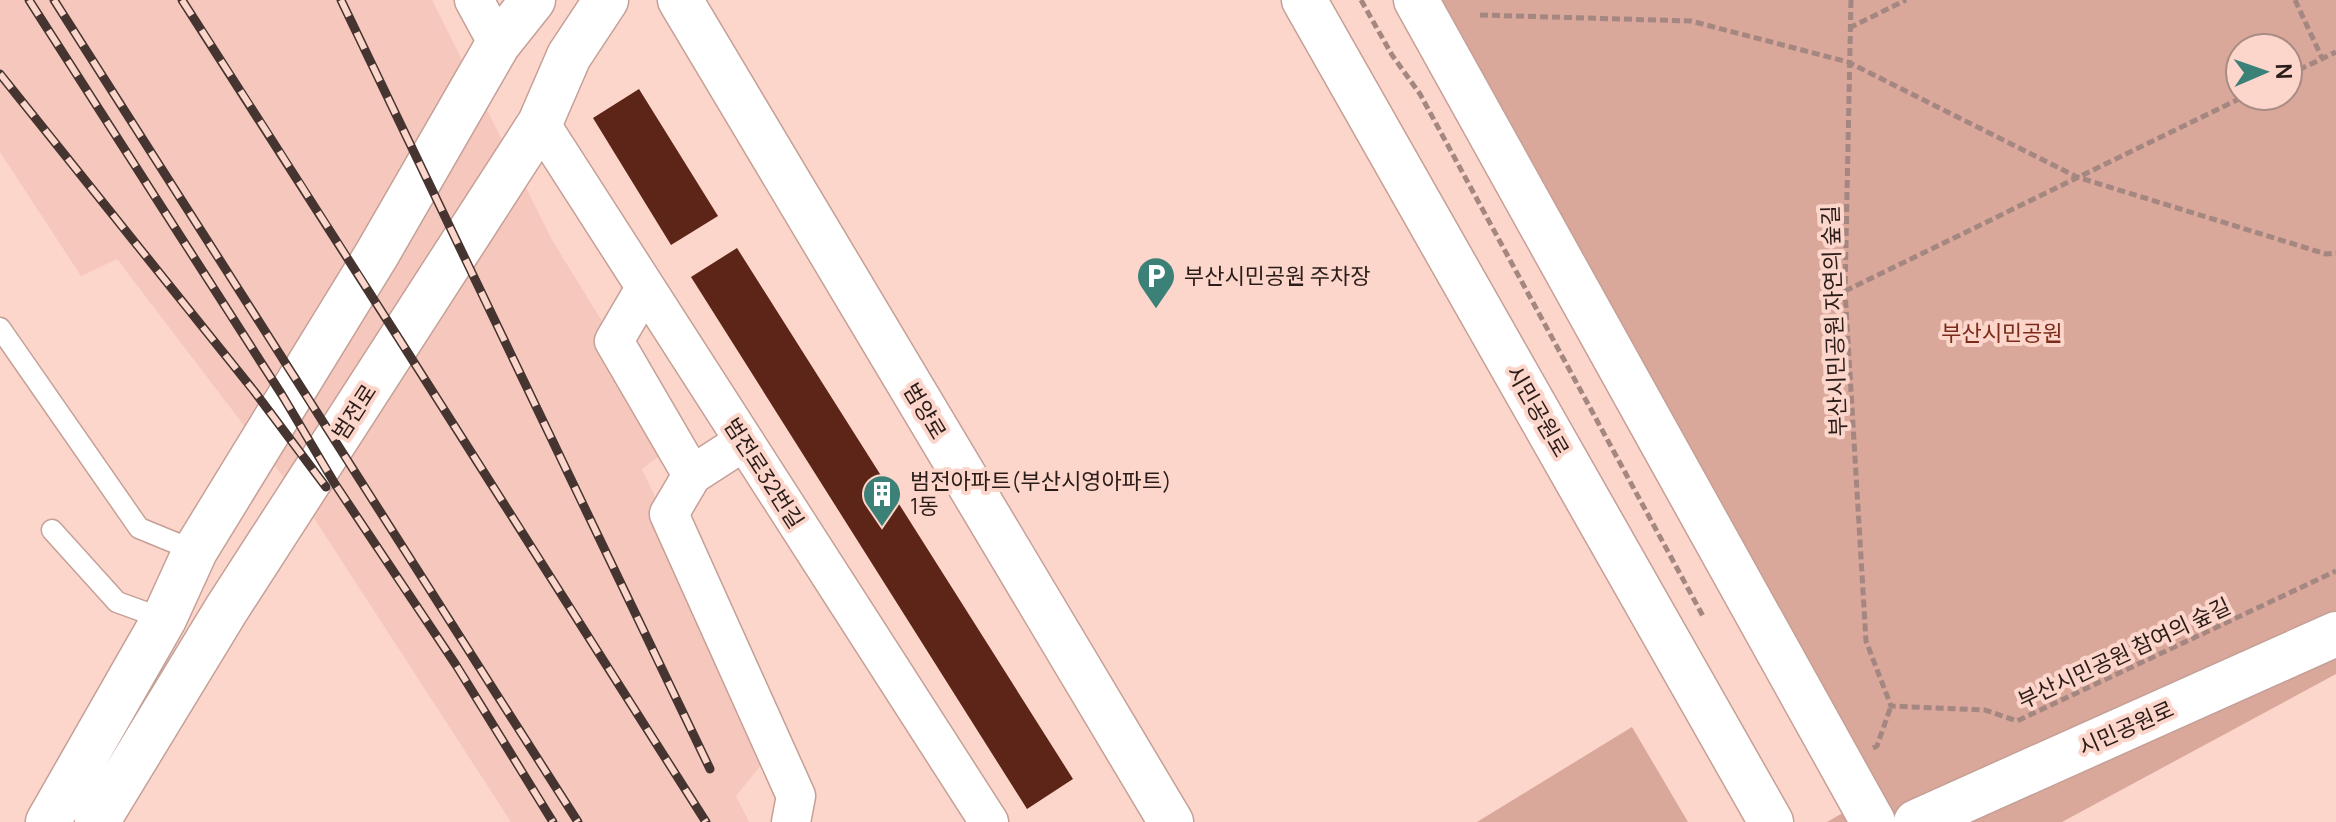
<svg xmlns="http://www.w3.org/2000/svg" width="2336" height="822" font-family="Manrope,'Noto Sans KR',sans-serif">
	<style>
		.built { fill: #f6c8bd }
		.green { fill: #daa79b; fill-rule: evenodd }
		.building { fill: #5d2418 }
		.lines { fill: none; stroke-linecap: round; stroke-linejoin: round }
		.lane-casing { stroke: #c5a097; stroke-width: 23 }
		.street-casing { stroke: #c5a097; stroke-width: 41 }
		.secondary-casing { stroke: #c5a097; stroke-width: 47 }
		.path { stroke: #a38780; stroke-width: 5; stroke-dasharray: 8 4; stroke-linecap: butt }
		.lane { stroke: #fff; stroke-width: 20 }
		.street { stroke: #fff; stroke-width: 38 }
		.secondary { stroke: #fff; stroke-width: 44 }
		.rail-casing { stroke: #45342f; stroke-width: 9 }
		.rail { stroke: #fcd5cb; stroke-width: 6; stroke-dasharray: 18; stroke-linecap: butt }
		.labels { text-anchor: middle; stroke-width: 8; stroke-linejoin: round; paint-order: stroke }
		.poi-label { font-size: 22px; fill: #2a1c18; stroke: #fcd5cb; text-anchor: start }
		.street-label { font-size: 22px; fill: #2a1c18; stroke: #fcd5cb }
		.park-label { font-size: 22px; fill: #7b2b19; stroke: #fcd5cb }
	</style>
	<rect width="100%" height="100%" fill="#fcd5cb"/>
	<!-- built -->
	<path class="built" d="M0,0h432l120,240 125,203 -35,26 132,280 -38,47 13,26h-238l-201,-310 -193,-253 -36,17 -81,-124z"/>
	<!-- green -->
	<path class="green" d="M1437,0h899v674l-274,148h-235l54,-31 -20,-24zM2240,48h48v48h-48z
		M1632,727l56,95h-211z"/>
	<!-- building -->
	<path class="building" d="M639,89l79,127 -47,29 -78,-127z
		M737,248l336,531 -46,30 -336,-532z"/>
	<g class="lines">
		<defs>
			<path id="lane" d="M0,328l139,200 56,23
				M52,530l65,72 47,17"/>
			<path id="street" d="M474,0l24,44
				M540,123l449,699
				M645,288l-31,53 78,134 51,-33
				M692,475l-23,39 127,282 -5,26"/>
			<path id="secondary" d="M680,0l491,822
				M1304,0l467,822
				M1416,0l457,822
				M48,822l116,-203 31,-68 182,-297 121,-210 35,-44
				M97,822l129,-212 314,-487 29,-67 37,-56
				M1916,822l420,-188"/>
		</defs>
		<!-- lane casing -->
		<use href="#lane" class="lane-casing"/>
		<!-- street casing -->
		<use href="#street" class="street-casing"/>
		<!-- secondary casing -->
		<use href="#secondary" class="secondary-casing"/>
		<!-- path -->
		<path class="path" d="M1361,0l31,55 28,39 284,524
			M1851,0l-6,291 21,350 25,65 94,4 32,11 319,-150
			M2295,0l27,58
			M1480,15l211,6 157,41 229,115 249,77 10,-1
			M1849,28l57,-28
			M2288,75l48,-23
			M1845,291l400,-195
			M1873,748l4,-2 14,-40"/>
		<!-- lane -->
		<use href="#lane" class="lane"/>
		<!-- street -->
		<use href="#street" class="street"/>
		<!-- secondary -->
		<use href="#secondary" class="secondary"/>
		<defs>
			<path id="rail" d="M29,0l253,395 53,89 121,181 97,157
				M54,0l524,822
				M182,0c176,273 350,548 524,822
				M341,0l369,769
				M0,74l254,317 72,96"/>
		</defs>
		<!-- rail casing -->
		<use href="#rail" class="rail-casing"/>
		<!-- rail -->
		<use href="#rail" class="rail"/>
	</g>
	<!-- icons -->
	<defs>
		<symbol id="parking-pin" viewBox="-11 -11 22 30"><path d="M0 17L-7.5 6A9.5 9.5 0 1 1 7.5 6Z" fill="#3c8178" stroke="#fcd5cb"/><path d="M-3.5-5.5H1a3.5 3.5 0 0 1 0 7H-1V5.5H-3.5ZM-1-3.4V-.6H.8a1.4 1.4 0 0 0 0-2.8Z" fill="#fff"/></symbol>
		<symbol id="building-pin" viewBox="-11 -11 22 30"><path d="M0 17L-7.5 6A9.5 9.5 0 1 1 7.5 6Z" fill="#3c8178" stroke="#fcd5cb"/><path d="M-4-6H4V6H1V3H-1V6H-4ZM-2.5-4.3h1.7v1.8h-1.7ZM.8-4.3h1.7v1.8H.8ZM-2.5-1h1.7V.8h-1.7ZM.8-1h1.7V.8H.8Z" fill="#fff"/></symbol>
	</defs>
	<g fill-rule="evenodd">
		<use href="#parking-pin" x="1134" y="254" width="44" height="60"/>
		<use href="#building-pin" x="860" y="472" width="44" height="60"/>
	</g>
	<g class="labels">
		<!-- poi labels -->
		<g class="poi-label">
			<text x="1184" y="284">부산시민공원 주차장</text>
			<text x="910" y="489">범전아파트(부산시영아파트)<tspan x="910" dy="25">1동</tspan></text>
		</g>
		<!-- street labels -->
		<g class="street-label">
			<text transform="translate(1834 321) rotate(-92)" y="8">부산시민공원 자연의 숲길</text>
			<text transform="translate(925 411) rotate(59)" y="8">범양로</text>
			<text transform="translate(1538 411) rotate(60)" y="8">시민공원로</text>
			<text transform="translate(354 412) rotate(-57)" y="8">범전로</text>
			<text transform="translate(764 473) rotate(57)" y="8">범전로32번길</text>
			<text transform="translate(2124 653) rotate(-25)" y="8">부산시민공원 참여의 숲길</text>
			<text transform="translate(2126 728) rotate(-24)" y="8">시민공원로</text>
		</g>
		<!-- park labels -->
		<g class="park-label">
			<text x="2002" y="341">부산시민공원</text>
		</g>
	</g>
	<!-- north arrow -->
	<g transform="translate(2264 72) rotate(88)"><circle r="38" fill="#fcd5cb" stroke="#a88b83" stroke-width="2"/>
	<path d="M0-6L14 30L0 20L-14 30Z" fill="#3c8178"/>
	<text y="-12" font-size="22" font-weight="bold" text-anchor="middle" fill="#2a1c18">N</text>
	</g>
</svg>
